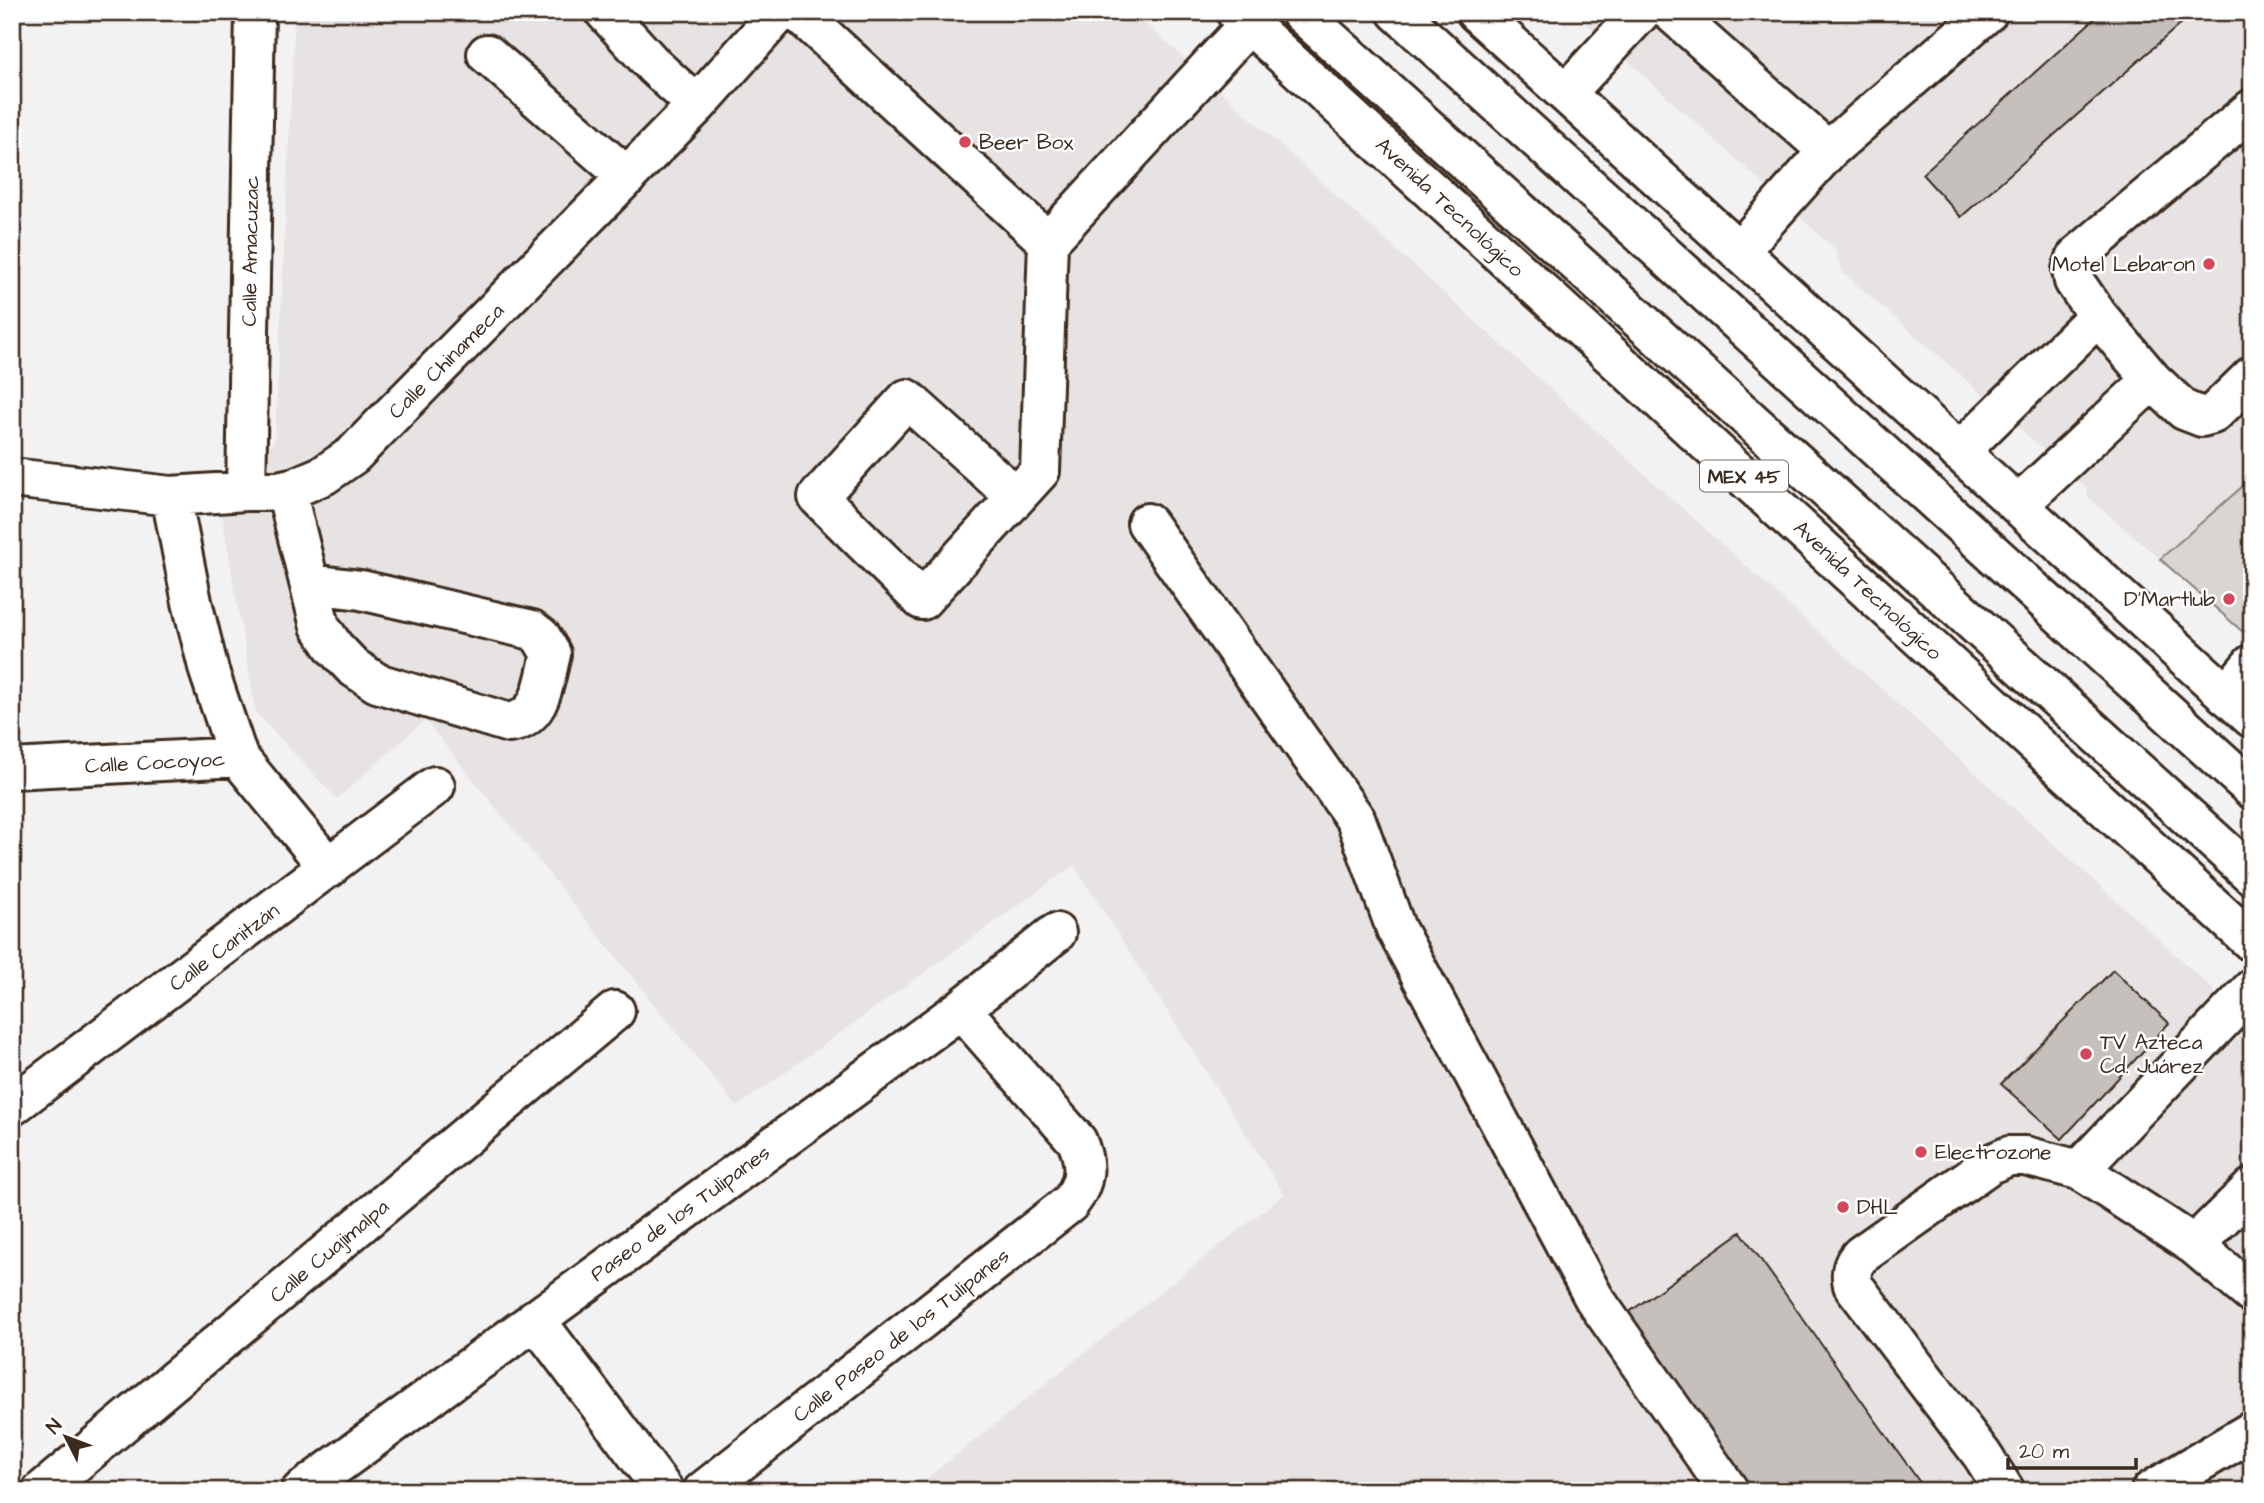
<svg xmlns="http://www.w3.org/2000/svg" width="2264" height="1503" font-family="'Architects Daughter',sans-serif">
	<style>
		.built { fill: #e6e3e2 }
		.grass { fill: #d8d5d2; stroke: #8a8078; stroke-width: 2 }
		.building { fill: #c6c0bd; stroke: #3b2a1e; stroke-width: 2 }
		.lines { fill: none; stroke-linecap: round; stroke-linejoin: round }
		.minor-casing { stroke: #3b2a1e; stroke-width: 44 }
		.major-casing { stroke: #3b2a1e; stroke-width: 44 }
		.minor { stroke: #fff; stroke-width: 38 }
		.major { stroke: #fff; stroke-width: 38 }
		.poi-dot { fill: #d1495b; stroke: #fff; stroke-width: 2.5 }
		.labels { text-anchor: middle; stroke-width: 5; stroke-linejoin: round; paint-order: stroke }
		.shield { fill: #fff; stroke: #766a62; stroke-width: 2 }
		.shield-label { font-size: 19px; font-weight: bold; fill: #3b2a1e }
		.poi-label { font-size: 21px; fill: #3b2a1e; stroke: #fff; text-anchor: start }
		.street-label { font-size: 21px; fill: #3b2a1e; stroke: #fff }
	</style>
	<rect width="100%" height="100%" fill="#f3f2f2"/>
	<filter id="ink" filterUnits="userSpaceOnUse"><feTurbulence type="fractalNoise" baseFrequency=".0143" numOctaves="2"/><feDisplacementMap in="SourceGraphic" scale="14" xChannelSelector="R" yChannelSelector="G"/><feConvolveMatrix kernelMatrix="1 2 1 2 8 2 1 2 1" color-interpolation-filters="sRGB"/></filter>
	<g filter="url(#ink)">
		<!-- built -->
		<path class="built" d="M295,12h838l1030,931 89,83v465h-1341l373,-297 -210,-329 -337,242 -312,-387 -88,79 -81,-86 -35,-204 54,-69z
			M1574,12h678v464l-92,83 -72,-62 -1,-8 -133,-120 -111,-96 -8,-24z"/>
		<!-- grass -->
		<path class="grass" d="M2252,478v162l-92,-81z"/>
		<!-- building -->
		<path class="building" d="M2102,12h92l-233,205 -39,-43z
			M2113,970l56,53 -107,116 -61,-55z
			M1741,1232l185,259h-172l-126,-178z"/>
		<g class="lines">
			<defs>
				<path id="minor" d="M605,12l50,55 42,38
					M798,12l250,230 -8,229 -118,129 -104,-103 89,-98 109,98
					M1300,12l952,863
					M1397,12l855,777
					M1671,12l157,139
					M487,54l140,123
					M1566,93l75,-81
					M2252,109l-175,147 -5,14 2,11 24,35 54,64 32,30 18,7 11,-3 39,-38
					M1048,242l201,-218
					M1739,251l89,-100 160,-139
					M1959,452l139,-136
					M12,478l159,18 75,-5h32l18,-4 28,-12 29,-20 30,-31 314,-319 83,-93
					M286,490l34,136 14,21 19,20 24,16 132,40c33,-4 35,-42 42,-69l-10,-17 -9,-7 -171,-40 -50,-6
					M246,491l9,-479
					M171,496l21,106 17,69 29,86
					M2018,505l134,-125
					M1147,523l209,297 40,109 198,369 135,193
					M2226,695l26,-31
					M12,769l226,-12 91,111
					M12,1106l423,-320
					M2079,1170l115,75 58,49
					M2194,1245l58,-57
					M535,1319l129,172
					M42,1491l573,-480
					M301,1491l660,-482 95,-76
					M703,1491l367,-288c16,-21 17,-38 7,-62l-116,-132
					M2005,1491l-23,-36 -129,-170c-3,-13 -1,-21 8,-30l129,-91 19,-8h16l54,14 173,-181
					M2151,1491l101,-60"/>
				<path id="major" d="M1236,12l1016,930
					M1476,12l776,706"/>
			</defs>
			<!-- minor casing -->
			<use href="#minor" class="minor-casing"/>
			<!-- major casing -->
			<use href="#major" class="major-casing"/>
			<!-- minor -->
			<use href="#minor" class="minor"/>
			<!-- major -->
			<use href="#major" class="major"/>
		</g>
	</g>
	<!-- markers -->
	<g class="poi-dot">
		<circle cx="965" cy="142" r="7"/>
		<circle cx="2209" cy="264" r="7"/>
		<circle cx="2229" cy="599" r="7"/>
		<circle cx="2086" cy="1054" r="7"/>
		<circle cx="1921" cy="1152" r="7"/>
		<circle cx="1843" cy="1207" r="7"/>
	</g>
	<g class="labels">
		<!-- shield labels -->
		<rect class="shield" x="1700" y="460.5" width="88" height="31" rx="5"/>
		<g class="shield-label">
			<text x="1744" y="483">MEX 45</text>
		</g>
		<!-- poi labels -->
		<g class="poi-label">
			<text x="979" y="149">Beer Box</text>
			<text x="2195" y="271" text-anchor="end">Motel Lebaron</text>
			<text x="2215" y="606" text-anchor="end">D'Martlub</text>
			<text x="2100" y="1049">TV Azteca<tspan x="2100" dy="24">Cd. Juárez</tspan></text>
			<text x="1935" y="1159">Electrozone</text>
			<text x="1857" y="1214">DHL</text>
		</g>
		<!-- street labels -->
		<g class="street-label">
			<text transform="translate(1450 207) rotate(43)" y="7">Avenida Tecnológico</text>
			<text transform="translate(250 251) rotate(-89)" y="7">Calle Amacuzac</text>
			<text transform="translate(446 361) rotate(-45)" y="7">Calle Chinameca</text>
			<text transform="translate(1868 590) rotate(43)" y="7">Avenida Tecnológico</text>
			<text transform="translate(155 762) rotate(-3)" y="7">Calle Cocoyoc</text>
			<text transform="translate(224 947) rotate(-37)" y="7">Calle Canitzán</text>
			<text transform="translate(680 1213) rotate(-36)" y="7">Paseo de los Tulipanes</text>
			<text transform="translate(329 1251) rotate(-40)" y="7">Calle Cuajimalpa</text>
			<text transform="translate(901 1335) rotate(-38)" y="7">Calle Paseo de los Tulipanes</text>
		</g>
	</g>
	<!-- margin -->
	<rect width="2264" height="1503" fill="none" stroke="#fff" stroke-width="42"/>
	<rect x="21" y="21" width="2222" height="1461" fill="none" stroke="#3b2a1e" stroke-width="2.5" filter="url(#ink)"/>
	<!-- north arrow -->
	<g transform="translate(66 1437) rotate(312)" stroke="#ffffff" stroke-width="5" paint-order="stroke">
	<path d="M0-5L12 26L0 18L-12 26Z" fill="#3b2a1e"/>
	<text y="-10" font-size="19" font-weight="bold" text-anchor="middle" fill="#3b2a1e">N</text>
	</g>
	<!-- scale -->
	<path d="M2008 1458v10h128v-10" fill="none" stroke="#3b2a1e" stroke-width="3.5"/>
	<text x="2019" y="1458" font-size="21" fill="#3b2a1e" stroke="#ffffff" stroke-width="5" paint-order="stroke">20 m</text>
</svg>
